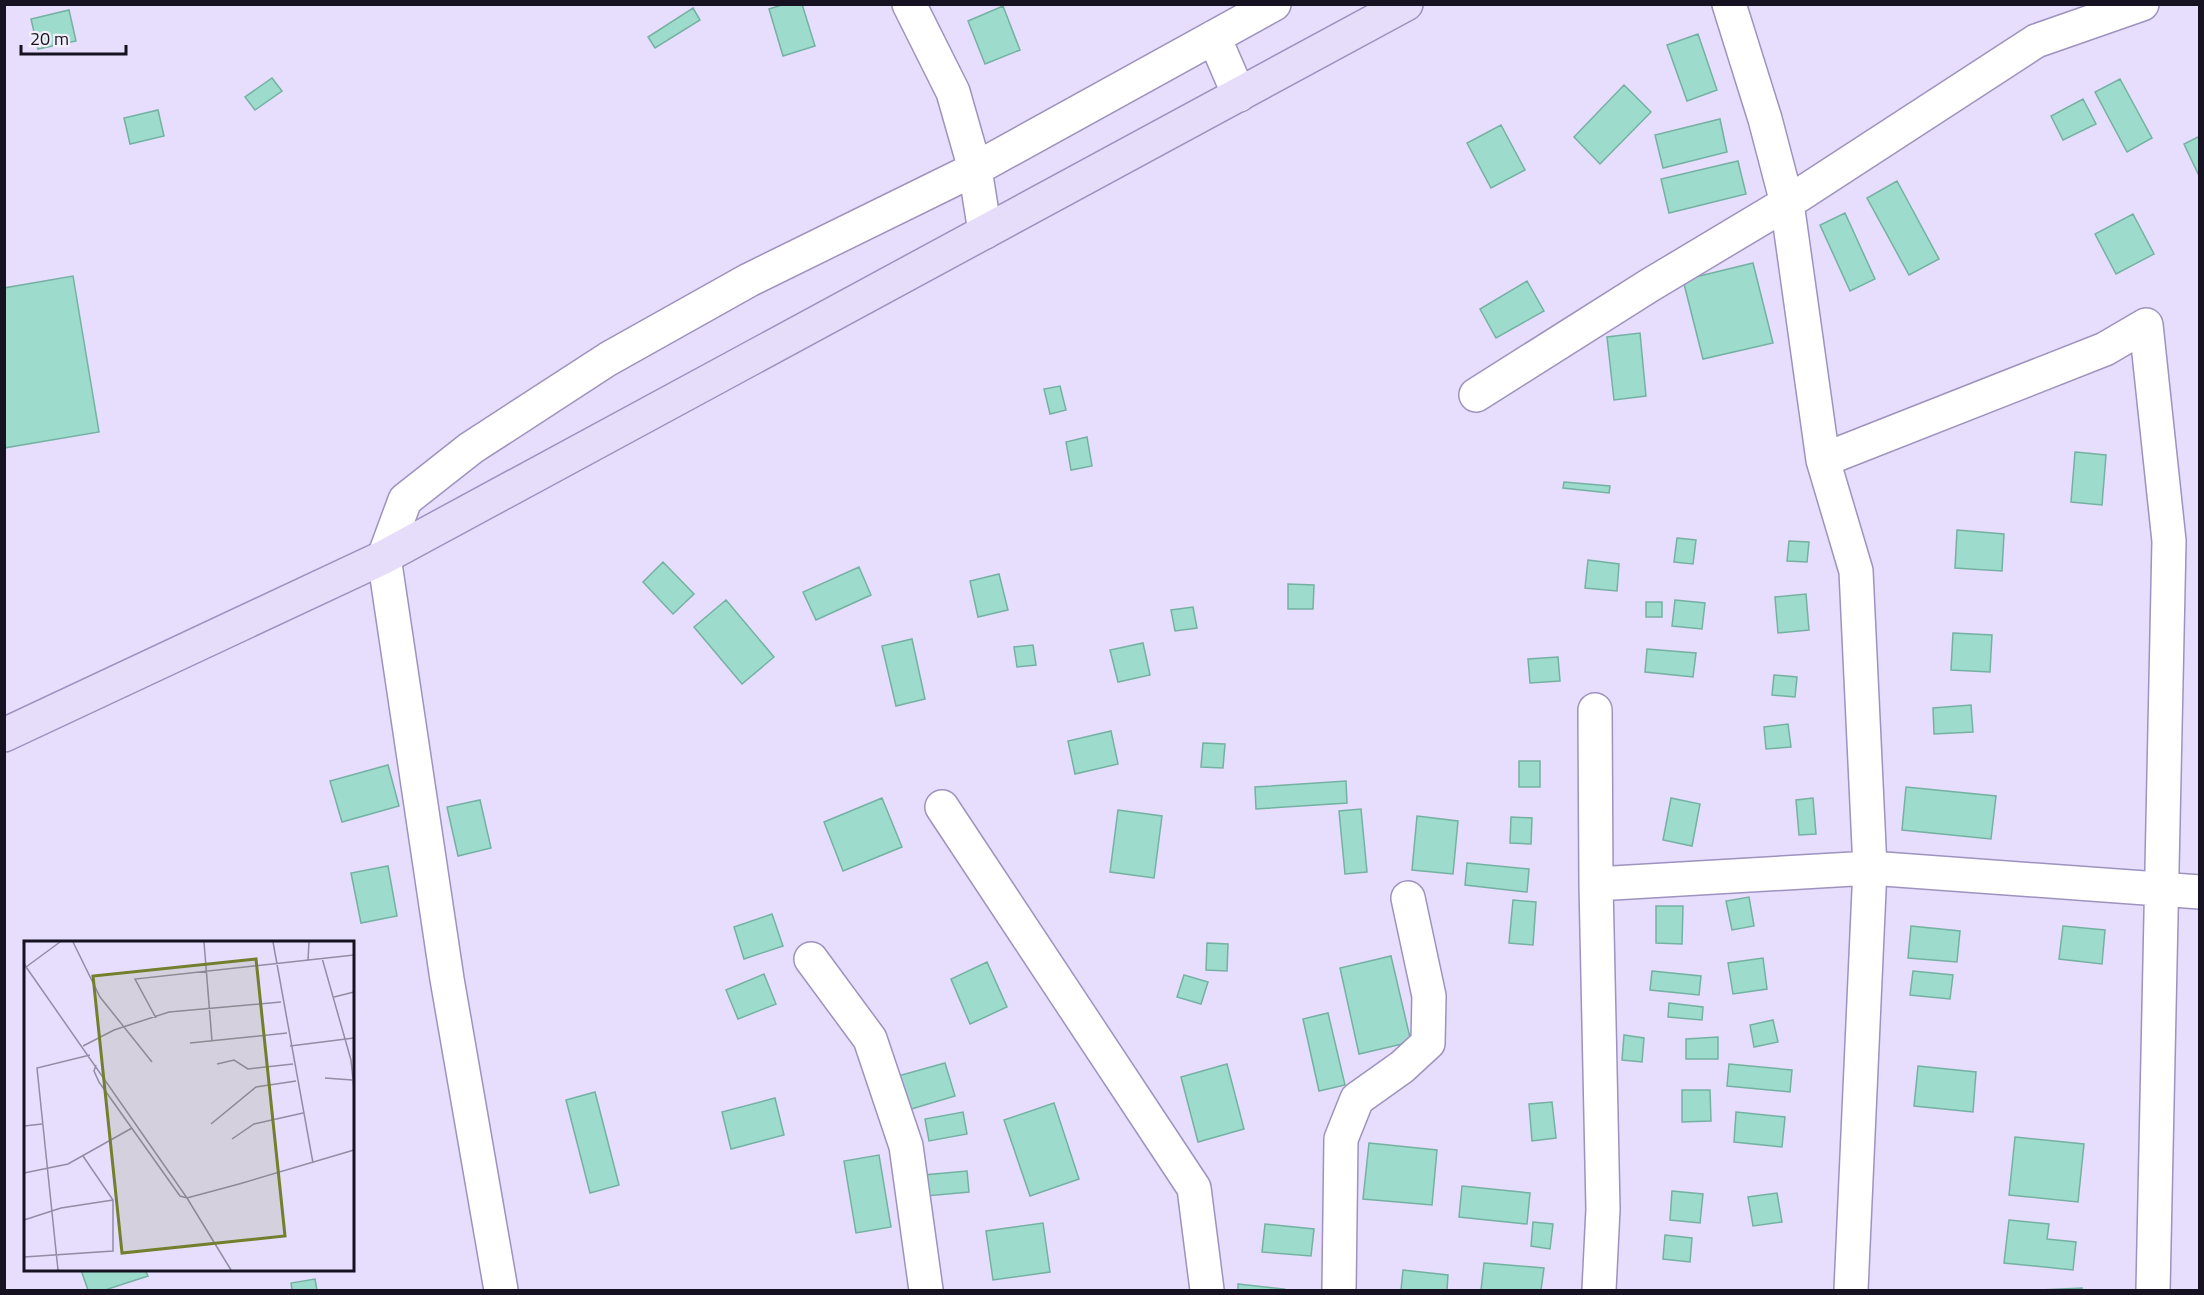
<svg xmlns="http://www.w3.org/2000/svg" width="2204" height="1295" font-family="'Titillium Web',sans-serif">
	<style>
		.building { fill: #9ddbcc; stroke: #75b1a3; stroke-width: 1.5 }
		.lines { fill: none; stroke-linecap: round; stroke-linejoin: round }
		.street-casing { stroke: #9e92bf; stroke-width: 36 }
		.secondary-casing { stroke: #9e92bf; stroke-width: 36 }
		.street { stroke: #fff; stroke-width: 33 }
		.secondary { stroke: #e6ddfa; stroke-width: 33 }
		.inset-road { fill: none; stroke: #938ca5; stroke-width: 1.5 }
		.view { fill: #737f2c; fill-opacity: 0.15; stroke: #737f2c; stroke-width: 3 }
		.inset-edge { fill: none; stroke: #171222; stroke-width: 3 }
	</style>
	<rect width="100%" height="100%" fill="#e6defc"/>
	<!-- building -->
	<path class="building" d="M785,4h17l13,42 -32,10 -14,-47z
		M1003,6l17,44 -35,14 -17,-43z
		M693,8l7,12 -45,28 -7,-11z
		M69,10l7,31 -38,8 -7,-30z
		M1698,34l19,56 -30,11 -20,-56z
		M272,78l10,13 -27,19 -10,-13z
		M2120,79l32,59 -25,14 -32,-60z
		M1624,85l27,27 -51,52 -26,-27z
		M2083,99l13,25 -33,16 -12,-24z
		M158,110l6,26 -34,8 -6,-26z
		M1720,119l7,33 -64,16 -8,-33z
		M1501,125l24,45 -34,18 -24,-45z
		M2200,136v42l-16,-34z
		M1738,161l8,33 -77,19 -8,-34z
		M1897,181l42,78 -30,16 -42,-77z
		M1845,213l30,66 -25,12 -30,-66z
		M2133,214l21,40 -38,20 -21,-40z
		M1753,263l20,80 -70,16 -20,-79z
		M73,276l26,156 -95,16v-160z
		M1527,281l17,30 -48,27 -16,-29z
		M1640,333l6,63 -32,4 -7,-63z
		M1060,386l6,24 -16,4 -6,-25z
		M1087,437l5,29 -21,4 -5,-28z
		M2075,452l31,3 -4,50 -31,-3z
		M1564,482l46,4 -1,7 -46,-5z
		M1957,530l47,4 -2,37 -47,-3z
		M1677,538l19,2 -3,24 -19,-2z
		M1789,541l20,1 -2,20 -20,-1z
		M1588,560l31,4 -2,27 -32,-3z
		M663,562l31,32 -21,20 -30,-32z
		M859,567l12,28 -55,25 -13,-28z
		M999,574l9,36 -30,7 -8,-36z
		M1288,584l26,1 -1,24h-25z
		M1806,594l3,36 -31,3 -3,-36z
		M726,600l48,57 -32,27 -48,-57z
		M1675,600l30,3 -3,26 -30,-3z
		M1646,602h16v15h-16z
		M1193,607l4,21 -22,3 -4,-21z
		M1953,633l39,2 -2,37 -39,-2z
		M912,639l13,60 -29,7 -14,-60z
		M1143,643l7,32 -32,7 -8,-32z
		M1033,645l3,20 -19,2 -3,-20z
		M1647,649l49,4 -3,24 -48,-5z
		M1558,657l2,24 -30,2 -2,-24z
		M1774,675l23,2 -2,20 -23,-2z
		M1971,705l2,27 -39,2 -1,-26z
		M1788,724l3,23 -25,2 -2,-22z
		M1111,731l7,33 -43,10 -7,-33z
		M1203,743l22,1 -2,24 -22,-1z
		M1519,761h21v26h-21z
		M388,765l11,41 -57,16 -12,-41z
		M1346,781l1,22 -91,6 -1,-22z
		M1906,787l90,9 -5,43 -89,-9z
		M882,798l20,49 -59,24 -19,-49z
		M1671,798l29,6 -8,42 -29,-6z
		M1813,798l3,36 -17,1 -3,-35z
		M480,800l11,48 -33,8 -11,-49z
		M1361,809l6,63 -22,2 -6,-63z
		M1118,810l44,6 -8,62 -44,-6z
		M1417,816l41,5 -5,53 -41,-4z
		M1511,817l21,1 -1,26 -21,-1z
		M1467,863l62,6 -2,23 -62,-7z
		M388,866l9,50 -36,7 -10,-50z
		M1749,897l5,29 -22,4 -6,-29z
		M1513,900l23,2 -3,43 -24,-2z
		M1656,906h27l-1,38 -26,-1z
		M772,914l11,32 -39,13 -10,-32z
		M1911,926l49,5 -3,31 -49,-4z
		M2063,926l42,4 -3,34 -43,-5z
		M1207,943l21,1 -1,27 -21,-1z
		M1391,956l20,86 -52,12 -19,-86z
		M1763,958l4,31 -34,5 -5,-31z
		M987,962l20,45 -37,17 -19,-45z
		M1652,971l49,5 -2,19 -49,-5z
		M1913,971l40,4 -3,24 -40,-4z
		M764,974l12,30 -38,15 -12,-29z
		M1184,975l24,7 -7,22 -24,-7z
		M1669,1003l34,4 -1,13 -34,-3z
		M1328,1013l17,72 -26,6 -16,-72z
		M1773,1020l5,22 -24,5 -4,-22z
		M1624,1035l20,3 -2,24 -20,-2z
		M1718,1037v22h-32v-20z
		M945,1063l10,33 -47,14 -10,-34z
		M1227,1064l17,65 -46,13 -17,-65z
		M1729,1064l63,6 -2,22 -63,-6z
		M1918,1066l58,6 -3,40 -59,-6z
		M1682,1090h28l1,31 -29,1z
		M595,1092l24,93 -29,8 -24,-93z
		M775,1098l9,37 -53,14 -9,-37z
		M1552,1102l4,36 -24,3 -3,-37z
		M1054,1103l25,76 -49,17 -26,-76z
		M963,1112l4,22 -38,7 -4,-22z
		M1736,1112l49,5 -3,30 -48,-5z
		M2015,1137l69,7 -6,58 -69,-7z
		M1369,1143l68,7 -5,55 -69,-6z
		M879,1155l12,72 -35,6 -12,-72z
		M967,1171l2,21 -43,4 -3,-21z
		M1462,1186l68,7 -3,31 -68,-7z
		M1672,1191l31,3 -3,29 -30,-3z
		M1777,1193l5,29 -29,4 -5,-29z
		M2009,1220l40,4 -2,15 29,3 -3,28 -69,-7z
		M1533,1222l20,2 -3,25 -19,-3z
		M1043,1223l7,49 -57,8 -7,-49z
		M1265,1224l49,5 -3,27 -49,-4z
		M1665,1235l27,3 -2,24 -27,-3z
		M1484,1263l60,5 -3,22h-60z
		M81,1270h64l3,6 -43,14h-17z
		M1403,1270l45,5 -1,15h-46z
		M315,1279l2,11h-25l-1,-7z
		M1238,1284l46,5 -1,1h-45z
		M2082,1288v2h-42z"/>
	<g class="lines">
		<defs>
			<path id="street" d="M909,4l44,88 22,77 10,63
				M1729,4l36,115 22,84 36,257 33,111 14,297 -19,422
				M1214,37l25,58
				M1476,395l174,-110 137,-82 249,-162 106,-37
				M1823,460l282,-111 41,-24 23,216 -16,749
				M1595,710l1,174 7,325 -4,81
				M942,807l252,381 13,102
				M1596,884l274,-16 330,24
				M811,959l59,80 36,107 20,144
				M501,1290l-54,-311 -63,-422 21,-57 66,-52 137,-89 141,-79 226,-111 299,-165
				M1339,1290l2,-151 16,-40 45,-32 26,-24 1,-47 -21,-98"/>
			<path id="secondary" d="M4,735l380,-178 1022,-553"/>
		</defs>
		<!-- street casing -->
		<use href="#street" class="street-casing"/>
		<!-- secondary casing -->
		<use href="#secondary" class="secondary-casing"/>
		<!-- street -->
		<use href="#street" class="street"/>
		<!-- secondary -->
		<use href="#secondary" class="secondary"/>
	</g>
	<!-- overview -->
	<g transform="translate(24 941)">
		<rect width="330" height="330" fill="#e6defc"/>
		<path class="inset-road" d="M49,1l27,55 52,65M180,1l8,99M249,1l40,221M298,17l29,102 3,29M284,19l1,-18M0,23l163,234 44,72M2,26l34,-25M310,56l20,-5M132,77l-21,-39 219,-24M166,102l97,-10M59,105l31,-16 55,-18 112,-10M266,105l64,-8M193,123l17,-4 14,9 45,-5M72,124l-2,6 5,11 81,114 7,2 52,-14 115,-34M301,137l27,2M187,183l45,-37 40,-6M0,185l18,-2M208,198l22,-15 49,-11M0,232l44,-9 64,-36M0,279l37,-12 52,-8M0,316l89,-6v-51l-30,-44M34,329l-21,-202 53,-13"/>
		<path class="view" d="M232,18l29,277 -163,17 -29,-277z"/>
		<rect width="330" height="330" class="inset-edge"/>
	</g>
	<!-- border -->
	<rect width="2204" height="1295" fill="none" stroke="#171222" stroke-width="12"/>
	<!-- scale -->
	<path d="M21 45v9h105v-9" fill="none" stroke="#171222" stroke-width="3"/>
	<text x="30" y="45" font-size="18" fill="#171222" stroke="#f1eff9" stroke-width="4.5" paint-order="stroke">20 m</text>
</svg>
